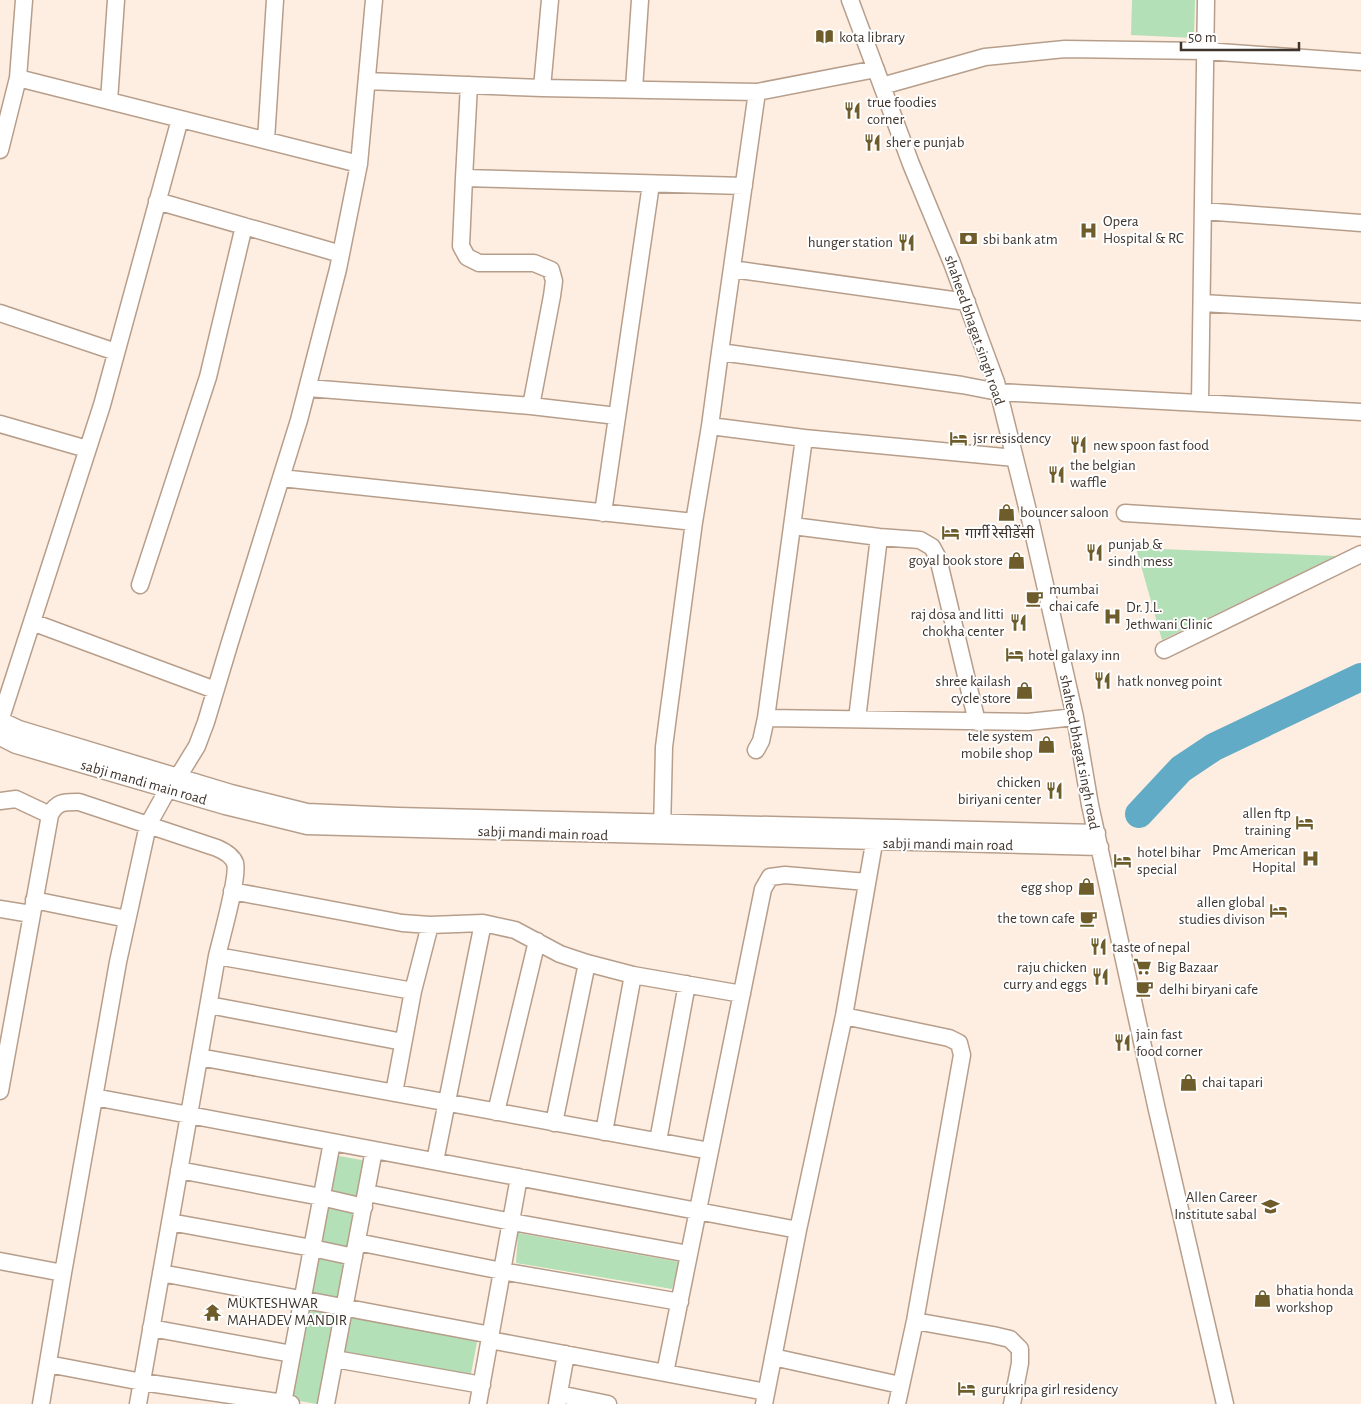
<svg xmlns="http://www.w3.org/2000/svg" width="1361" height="1404" font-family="'Alegreya Sans','Noto Sans Devanagari',sans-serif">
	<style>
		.green { fill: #b3e0b7 }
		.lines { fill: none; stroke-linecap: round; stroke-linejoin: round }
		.river { stroke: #61abc7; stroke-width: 28 }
		.minor-casing { stroke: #b79e8b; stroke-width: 19 }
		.minor { stroke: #fff; stroke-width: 16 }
		.labels { text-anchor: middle; stroke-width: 4; stroke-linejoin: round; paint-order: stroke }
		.poi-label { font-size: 15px; fill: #3f342c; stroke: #fff; text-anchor: start }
		.street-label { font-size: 15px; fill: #3f342c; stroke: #fff }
	</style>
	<rect width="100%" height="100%" fill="#feeee1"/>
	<!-- green -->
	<path class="green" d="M1132,0h63l-1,38 -63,-3z
		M1136,548l200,8 -174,84z
		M334,1155l33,6 -46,243h-4l-29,-5z
		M518,1233l161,29 -7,27 -156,-26z
		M350,1313l128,24 -8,42 -127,-24z"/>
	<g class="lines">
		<!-- river -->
		<path class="river" d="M1139,814l42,-45 33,-22 147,-70"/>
		<defs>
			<path id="minor" d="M850,0l61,164 41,99 44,119 35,141 44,194 15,88 67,305 68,294
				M18,78l341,86
				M367,81l175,7 215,4 119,-23
				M469,85l-5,93 -3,68 6,11 12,6h55l17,7 3,11 -2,15 -21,110
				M882,86l103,-29 80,-8 140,2 156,11
				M542,88l8,-88
				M634,89l6,-89
				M109,101l7,-101
				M266,140l9,-140
				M0,150l18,-72 6,-78
				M464,178l280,8
				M157,201l184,53
				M1203,211l158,12
				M732,269l235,33
				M1202,303l159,9
				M0,313l116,39
				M720,352l242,33 36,7 363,20
				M308,388l223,18 86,10
				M1200,403l6,-403
				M0,424l87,25
				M710,426l94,12 211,20
				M281,478l413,44
				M603,513l48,-329
				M1125,513l236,15
				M793,526l86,11 41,3 12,7 6,11 39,164
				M140,585l68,-208 36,-151
				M32,622l183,68
				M1164,650l197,-96
				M766,718l262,4 47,-5
				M857,719l22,-182
				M0,720l19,9 212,64 76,19 90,4 700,17
				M0,721l102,-316 78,-286
				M0,737l16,8 209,61 82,20 793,21
				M756,750l5,-9 5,-23 38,-280
				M0,801l16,-2 34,16
				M662,832l2,-85 4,-31 26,-194 16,-96 10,-74 37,-260
				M232,891l170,32 28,2 53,-2 32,7 45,24 27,9 46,12 109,19
				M34,900l93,19
				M0,909l31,5
				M217,956l196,35
				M209,1005l194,37
				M844,1016l105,22 10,5 3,12 -47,266 -18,83
				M199,1057l511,94
				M0,1091l50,-276c7,-14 15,-13 29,-13l138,46c7,3 15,7 18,15 4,13 -14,76 -18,93l-79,448
				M394,1093l19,-102 17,-66
				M94,1097l704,133
				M496,1112l41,-171
				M554,1123l33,-160
				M604,1132l29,-157
				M658,1141l29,-157
				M435,1161l48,-238
				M179,1170l142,27 43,10
				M367,1193l145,29 177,32
				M170,1222l142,26 42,9
				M357,1242l145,29 178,31
				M0,1261l63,12
				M161,1273l330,62
				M915,1321l78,14 17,4 10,10v14l-8,41
				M151,1328l141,26
				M490,1340l276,52
				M773,1357l127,28
				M335,1359l147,26
				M48,1364l94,18 149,22
				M665,1373l98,-484 7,-12 15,-2 82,7
				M559,1394l49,10
				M283,1403l49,-261
				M41,1404l22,-131 55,-311 30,-137 20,-36 10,-12 19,-31 9,-24 24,-80 69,-222 39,-151 21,-105 15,-164
				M326,1404l48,-254
				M478,1404l41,-227
				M557,1404l9,-50
				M764,1404l34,-174 46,-214 32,-184"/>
		</defs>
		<!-- minor casing -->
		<use href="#minor" class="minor-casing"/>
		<!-- minor -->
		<use href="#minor" class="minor"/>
	</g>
	<!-- icons -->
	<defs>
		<symbol id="library-bare" viewBox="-9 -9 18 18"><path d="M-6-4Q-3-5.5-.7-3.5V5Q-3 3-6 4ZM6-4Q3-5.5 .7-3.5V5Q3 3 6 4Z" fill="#6e5d2b" stroke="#fff" stroke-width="2.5" paint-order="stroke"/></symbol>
		<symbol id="restaurant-bare" viewBox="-9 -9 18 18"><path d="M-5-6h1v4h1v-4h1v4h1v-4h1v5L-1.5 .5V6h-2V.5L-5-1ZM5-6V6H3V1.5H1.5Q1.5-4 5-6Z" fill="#6e5d2b" stroke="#fff" stroke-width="2.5" paint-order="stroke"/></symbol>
		<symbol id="hospital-bare" viewBox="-9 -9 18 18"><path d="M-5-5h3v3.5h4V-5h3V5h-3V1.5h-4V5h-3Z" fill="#6e5d2b" stroke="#fff" stroke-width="2.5" paint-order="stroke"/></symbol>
		<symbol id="bank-bare" viewBox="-9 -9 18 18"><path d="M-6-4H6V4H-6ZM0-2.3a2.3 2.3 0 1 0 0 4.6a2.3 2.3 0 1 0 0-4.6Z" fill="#6e5d2b" stroke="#fff" stroke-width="2.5" paint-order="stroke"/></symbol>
		<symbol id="hotel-bare" viewBox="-9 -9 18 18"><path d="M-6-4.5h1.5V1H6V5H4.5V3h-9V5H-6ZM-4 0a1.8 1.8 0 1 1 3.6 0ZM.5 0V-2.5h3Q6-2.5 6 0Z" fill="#6e5d2b" stroke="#fff" stroke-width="2.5" paint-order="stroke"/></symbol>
		<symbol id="shop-bare" viewBox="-9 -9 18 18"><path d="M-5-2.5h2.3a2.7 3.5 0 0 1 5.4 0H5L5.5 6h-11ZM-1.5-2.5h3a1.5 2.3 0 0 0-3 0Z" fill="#6e5d2b" stroke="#fff" stroke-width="2.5" paint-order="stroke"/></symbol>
		<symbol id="cafe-bare" viewBox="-9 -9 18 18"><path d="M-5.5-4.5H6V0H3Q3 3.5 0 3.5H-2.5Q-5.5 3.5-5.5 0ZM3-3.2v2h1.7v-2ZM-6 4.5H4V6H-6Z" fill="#6e5d2b" stroke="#fff" stroke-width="2.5" paint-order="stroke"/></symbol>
		<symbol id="supermarket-bare" viewBox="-9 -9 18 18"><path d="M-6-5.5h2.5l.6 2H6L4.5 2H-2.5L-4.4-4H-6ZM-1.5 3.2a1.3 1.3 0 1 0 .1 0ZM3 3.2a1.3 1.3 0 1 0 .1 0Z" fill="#6e5d2b" stroke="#fff" stroke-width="2.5" paint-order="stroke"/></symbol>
		<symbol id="university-bare" viewBox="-9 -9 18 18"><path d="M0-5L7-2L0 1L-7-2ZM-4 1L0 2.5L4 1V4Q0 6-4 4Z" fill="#6e5d2b" stroke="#fff" stroke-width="2.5" paint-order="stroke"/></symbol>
		<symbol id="temple-bare" viewBox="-9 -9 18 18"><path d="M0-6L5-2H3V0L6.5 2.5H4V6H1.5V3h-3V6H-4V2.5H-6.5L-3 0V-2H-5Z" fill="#6e5d2b" stroke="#fff" stroke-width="2.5" paint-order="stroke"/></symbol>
	</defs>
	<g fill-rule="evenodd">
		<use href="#library-bare" x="812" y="24" width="25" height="25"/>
		<use href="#restaurant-bare" x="840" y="98" width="25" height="25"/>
		<use href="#restaurant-bare" x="860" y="130" width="25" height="25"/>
		<use href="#hospital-bare" x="1076" y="218" width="25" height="25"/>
		<use href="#bank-bare" x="956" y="226" width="25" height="25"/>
		<use href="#restaurant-bare" x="894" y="230" width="25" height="25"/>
		<use href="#hotel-bare" x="946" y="426" width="25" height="25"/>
		<use href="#restaurant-bare" x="1066" y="432" width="25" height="25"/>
		<use href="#restaurant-bare" x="1044" y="462" width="25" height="25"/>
		<use href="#shop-bare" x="994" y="500" width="25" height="25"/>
		<use href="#hotel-bare" x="938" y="520" width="25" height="25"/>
		<use href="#restaurant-bare" x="1082" y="540" width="25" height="25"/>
		<use href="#shop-bare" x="1004" y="548" width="25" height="25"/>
		<use href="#cafe-bare" x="1022" y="586" width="25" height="25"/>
		<use href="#hospital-bare" x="1100" y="604" width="25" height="25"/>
		<use href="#restaurant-bare" x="1006" y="610" width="25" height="25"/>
		<use href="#hotel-bare" x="1002" y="642" width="25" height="25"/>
		<use href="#restaurant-bare" x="1090" y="668" width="25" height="25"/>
		<use href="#shop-bare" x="1012" y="678" width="25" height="25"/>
		<use href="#shop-bare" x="1034" y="732" width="25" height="25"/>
		<use href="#restaurant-bare" x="1042" y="778" width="25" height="25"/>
		<use href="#hotel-bare" x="1292" y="810" width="25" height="25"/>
		<use href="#hospital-bare" x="1298" y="846" width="25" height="25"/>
		<use href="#hotel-bare" x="1110" y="848" width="25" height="25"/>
		<use href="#shop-bare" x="1074" y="874" width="25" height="25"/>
		<use href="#hotel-bare" x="1266" y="898" width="25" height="25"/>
		<use href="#cafe-bare" x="1076" y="906" width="25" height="25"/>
		<use href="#restaurant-bare" x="1086" y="934" width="25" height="25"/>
		<use href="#supermarket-bare" x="1130" y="954" width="25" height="25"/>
		<use href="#restaurant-bare" x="1088" y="964" width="25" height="25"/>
		<use href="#cafe-bare" x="1132" y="976" width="25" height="25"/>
		<use href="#restaurant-bare" x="1110" y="1030" width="25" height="25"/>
		<use href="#shop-bare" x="1176" y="1070" width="25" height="25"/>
		<use href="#university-bare" x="1258" y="1194" width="25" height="25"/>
		<use href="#shop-bare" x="1250" y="1286" width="25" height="25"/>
		<use href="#temple-bare" x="200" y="1300" width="25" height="25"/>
		<use href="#hotel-bare" x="954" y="1376" width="25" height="25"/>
	</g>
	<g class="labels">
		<!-- poi labels -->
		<g class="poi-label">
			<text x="839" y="42">kota library</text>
			<text x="867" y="107">true foodies<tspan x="867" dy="17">corner</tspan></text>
			<text x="886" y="147">sher e punjab</text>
			<text x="1103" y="226">Opera<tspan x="1103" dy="17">Hospital &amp; RC</tspan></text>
			<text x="983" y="244">sbi bank atm</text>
			<text x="893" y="247" text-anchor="end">hunger station</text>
			<text x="973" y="443">jsr resisdency</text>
			<text x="1093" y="450">new spoon fast food</text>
			<text x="1070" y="470">the belgian<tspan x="1070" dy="17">waffle</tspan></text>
			<text x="1020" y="517">bouncer saloon</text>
			<text x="965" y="538">गार्गी रेसीडेंसी</text>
			<text x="1108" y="549">punjab &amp;<tspan x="1108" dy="17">sindh mess</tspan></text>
			<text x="1003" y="565" text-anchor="end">goyal book store</text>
			<text x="1049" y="594">mumbai<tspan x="1049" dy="17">chai cafe</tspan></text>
			<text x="1126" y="612">Dr. J.L.<tspan x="1126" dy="17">Jethwani Clinic</tspan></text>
			<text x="1004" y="619" text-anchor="end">raj dosa and litti<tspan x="1004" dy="17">chokha center</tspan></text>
			<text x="1028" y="660">hotel galaxy inn</text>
			<text x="1011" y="686" text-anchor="end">shree kailash<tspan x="1011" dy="17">cycle store</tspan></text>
			<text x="1117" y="686">hatk nonveg point</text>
			<text x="1033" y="741" text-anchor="end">tele system<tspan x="1033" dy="17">mobile shop</tspan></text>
			<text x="1041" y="787" text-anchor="end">chicken<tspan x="1041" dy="17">biriyani center</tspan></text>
			<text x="1291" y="818" text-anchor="end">allen ftp<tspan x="1291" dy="17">training</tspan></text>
			<text x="1296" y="855" text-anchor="end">Pmc American<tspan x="1296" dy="17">Hopital</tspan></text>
			<text x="1137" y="857">hotel bihar<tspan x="1137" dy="17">special</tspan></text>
			<text x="1073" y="892" text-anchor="end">egg shop</text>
			<text x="1265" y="907" text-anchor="end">allen global<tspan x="1265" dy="17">studies divison</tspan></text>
			<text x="1075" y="923" text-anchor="end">the town cafe</text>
			<text x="1112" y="952">taste of nepal</text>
			<text x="1087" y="972" text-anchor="end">raju chicken<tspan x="1087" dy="17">curry and eggs</tspan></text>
			<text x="1157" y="972">Big Bazaar</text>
			<text x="1159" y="994">delhi biryani cafe</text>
			<text x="1136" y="1039">jain fast<tspan x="1136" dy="17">food corner</tspan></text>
			<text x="1202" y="1087">chai tapari</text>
			<text x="1257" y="1202" text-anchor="end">Allen Career<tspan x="1257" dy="17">Institute sabal</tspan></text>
			<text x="1276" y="1295">bhatia honda<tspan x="1276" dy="17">workshop</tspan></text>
			<text x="227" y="1308">MUKTESHWAR<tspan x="227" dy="17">MAHADEV MANDIR</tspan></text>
			<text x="981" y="1394">gurukripa girl residency</text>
		</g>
		<!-- street labels -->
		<g class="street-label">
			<text transform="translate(975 330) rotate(71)" y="5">shaheed bhagat singh road</text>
			<text transform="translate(1080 752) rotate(79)" y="5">shaheed bhagat singh road</text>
			<text transform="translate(144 782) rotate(16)" y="5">sabji mandi main road</text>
			<text transform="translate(543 833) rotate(2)" y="5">sabji mandi main road</text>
			<text transform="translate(948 844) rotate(1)" y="5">sabji mandi main road</text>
		</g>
	</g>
	<!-- scale -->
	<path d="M1181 42v8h118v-8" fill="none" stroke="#3f342c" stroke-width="2.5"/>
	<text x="1188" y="42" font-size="15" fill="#3f342c" stroke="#ffffff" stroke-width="4" paint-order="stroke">50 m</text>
</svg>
